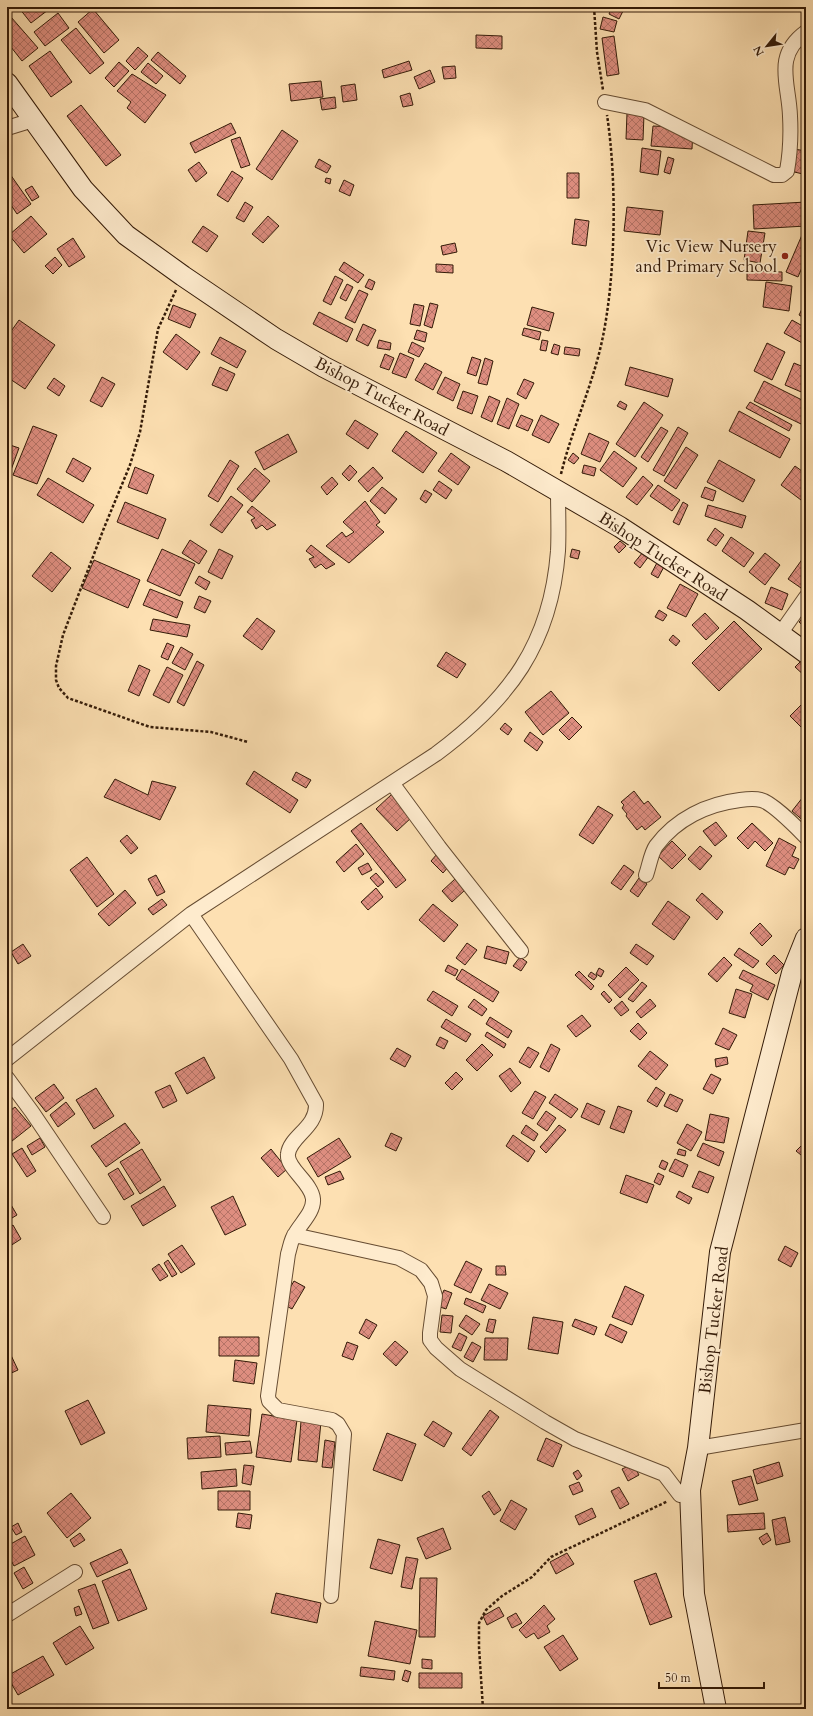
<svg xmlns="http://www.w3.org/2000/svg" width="813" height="1716" font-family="Cardo,serif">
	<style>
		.building { fill: url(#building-cross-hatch); stroke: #341b08 }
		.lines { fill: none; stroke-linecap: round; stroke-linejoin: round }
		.minor-casing { stroke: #664c32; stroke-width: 16 }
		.secondary-casing { stroke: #341b08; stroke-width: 22 }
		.path { stroke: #341b08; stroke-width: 2.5; stroke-dasharray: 3 2; stroke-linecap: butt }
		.minor { stroke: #feebcd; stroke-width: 14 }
		.secondary { stroke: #feebcd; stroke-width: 20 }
		.poi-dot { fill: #8f2418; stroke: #feebcd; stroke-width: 1.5 }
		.labels { text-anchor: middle; stroke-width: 3.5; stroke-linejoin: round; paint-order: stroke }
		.poi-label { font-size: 17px; fill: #341b08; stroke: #feebcd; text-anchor: end }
		.street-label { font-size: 17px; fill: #341b08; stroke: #feebcd }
	</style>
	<defs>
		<pattern id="building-cross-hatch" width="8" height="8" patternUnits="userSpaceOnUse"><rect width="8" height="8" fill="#de8e80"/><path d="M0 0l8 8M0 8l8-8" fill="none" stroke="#b57367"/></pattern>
	</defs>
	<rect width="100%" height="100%" fill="#fde0b2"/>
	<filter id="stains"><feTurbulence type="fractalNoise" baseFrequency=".005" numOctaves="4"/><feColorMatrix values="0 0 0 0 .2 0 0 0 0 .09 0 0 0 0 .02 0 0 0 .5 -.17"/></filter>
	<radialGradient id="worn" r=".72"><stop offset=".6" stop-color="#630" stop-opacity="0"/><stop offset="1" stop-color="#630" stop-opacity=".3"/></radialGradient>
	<!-- building -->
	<path class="building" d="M7,7h7l-7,5z
		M20,7h32l-21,16 -12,-15z
		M612,7h13l-6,12 -10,-5z
		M93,9l26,31 -15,13 -26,-31z
		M58,13l11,15 -24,18 -11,-14z
		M11,17l27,31 -16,13 -15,-19v-21z
		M603,17l14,4 -3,11 -14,-3z
		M76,28l28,35 -14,11 -29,-34z
		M476,35l26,1v13l-26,-1z
		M614,36l5,38 -12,2 -5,-38z
		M138,47l10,9 -13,14 -9,-9z
		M50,51l22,31 -21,15 -22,-31z
		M158,52l28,24 -6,8 -29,-24z
		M409,61l3,9 -28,8 -2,-8z
		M119,62l10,9 -15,16 -9,-9z
		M148,63l15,13 -7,8 -15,-12z
		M455,66l1,12 -12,1 -2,-12z
		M430,70l5,12 -16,7 -5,-12z
		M132,74l34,21 -21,28 -18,-15 4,-6 -14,-11z
		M321,81l2,16 -32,4 -2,-17z
		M355,84l2,16 -14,2 -2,-16z
		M410,93l3,12 -10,2 -3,-11z
		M335,97l1,11 -14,2 -2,-11z
		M81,105l40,50 -15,11 -39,-50z
		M627,113l17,1 -1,26 -17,-1z
		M231,123l5,10 -41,20 -5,-10z
		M653,126l40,2 -1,21 -41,-3z
		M282,130l16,11 -26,39 -16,-11z
		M240,137l10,28 -9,3 -10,-28z
		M642,148l19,3 -3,24 -18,-3z
		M794,149l12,2 -3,23 -13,-3z
		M668,157l6,2 -4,15 -6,-2z
		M319,159l12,7 -4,7 -12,-6z
		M199,162l8,11 -11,9 -8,-12z
		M232,171l11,7 -15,24 -11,-7z
		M567,173h12v25h-12z
		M10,174l21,30 -14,10 -10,-15v-23z
		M326,178l5,1 -1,5 -5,-2z
		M344,180l10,5 -4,11 -11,-5z
		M32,186l7,11 -7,4 -7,-11z
		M245,202l8,5 -9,15 -8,-4z
		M806,202v24l-52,3 -1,-24z
		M627,207l36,4 -3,24 -36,-4z
		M31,216l16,18 -23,19 -15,-18z
		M268,216l11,10 -16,17 -11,-9z
		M575,219l14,2 -3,25 -14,-2z
		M203,226l15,10 -11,16 -15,-10z
		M805,228l1,30 -8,19 -12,-5z
		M748,231l17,2 -5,30 -16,-3z
		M73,238l12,19 -16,10 -12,-18z
		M455,243l2,9 -14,3 -2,-9z
		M55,257l7,8 -9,9 -8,-8z
		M344,262l20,13 -6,8 -19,-13z
		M436,264l17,1v8l-17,-1z
		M747,271l35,1v9l-35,-1z
		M335,276l8,4 -12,25 -8,-4z
		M369,279l6,3 -3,8 -7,-3z
		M766,282l26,4 -3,25 -26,-4z
		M347,284l6,3 -7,14 -6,-3z
		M359,290l9,4 -13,29 -10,-5z
		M806,301v18l-7,-4z
		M430,303l8,2 -6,23 -8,-3z
		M414,304l10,2 -4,20 -10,-2z
		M173,305l23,9 -6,14 -22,-9z
		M532,307l22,6 -5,18 -22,-6z
		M319,312l34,17 -6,13 -34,-18z
		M19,320l36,25 -30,44 -18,-12v-40z
		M792,320l14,8v12l-2,4 -20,-11z
		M363,324l13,6 -8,16 -12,-6z
		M524,328l17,4 -2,8 -17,-5z
		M417,330l10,3 -2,9 -11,-3z
		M176,334l24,18 -13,18 -24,-18z
		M220,337l26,14 -9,17 -26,-14z
		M379,340l12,3 -1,7 -13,-2z
		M542,340l6,1 -2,10 -6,-1z
		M412,342l12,6 -5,9 -11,-5z
		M767,343l18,9 -13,28 -18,-9z
		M554,344l6,2 -2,9 -7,-2z
		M565,347l15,2 -1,7 -15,-2z
		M400,353l14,6 -8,19 -14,-5z
		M385,354l9,4 -5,12 -9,-3z
		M472,357l9,3 -5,16 -9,-3z
		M485,358l8,3 -6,24 -9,-2z
		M425,363l17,9 -9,18 -18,-10z
		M794,363l12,5v26l-21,-9z
		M220,367l15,7 -8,17 -15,-6z
		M630,367l43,12 -5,18 -43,-12z
		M102,377l13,7 -13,23 -12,-6z
		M445,377l15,7 -7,17 -16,-8z
		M54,378l11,8 -6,10 -12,-8z
		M524,379l10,4 -8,16 -9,-5z
		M764,381l42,21v11l-5,11 -47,-23z
		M463,391l15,5 -6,18 -15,-6z
		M489,396l11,5 -8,21 -11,-5z
		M507,398l12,6 -10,25 -12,-5z
		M620,401l7,4 -2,5 -8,-4z
		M644,402l19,13 -28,42 -19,-13z
		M750,402l42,23 -3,6 -43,-23z
		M739,411l51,28 -10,19 -51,-27z
		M521,415l12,5 -5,11 -12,-5z
		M541,415l18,9 -10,19 -17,-8z
		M355,420l23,14 -10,15 -22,-15z
		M33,426l24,9 -20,49 -24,-9z
		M661,427l7,4 -20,31 -7,-5z
		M678,427l10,6 -24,43 -11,-6z
		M406,431l31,22 -14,20 -31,-22z
		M589,433l20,9 -9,20 -19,-8z
		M288,434l9,18 -33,18 -9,-18z
		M7,444l12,4 -8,22 -4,-2z
		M686,447l12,8 -22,34 -12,-8z
		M614,451l23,17 -14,19 -23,-17z
		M451,453l19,14 -12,18 -20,-14z
		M573,453l6,5 -5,6 -6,-4z
		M73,458l18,10 -8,14 -17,-10z
		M230,460l9,6 -21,36 -10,-6z
		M719,460l36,20 -12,22 -36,-20z
		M350,465l7,7 -8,9 -7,-7z
		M584,465l12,3 -2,8 -12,-3z
		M795,466l11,8 -1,29 -24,-18z
		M135,467l19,8 -7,19 -19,-7z
		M373,467l10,11 -15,14 -10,-11z
		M255,468l15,13 -18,21 -15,-13z
		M643,476l10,9 -16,20 -11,-8z
		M332,477l6,7 -11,11 -6,-8z
		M48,478l46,27 -11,18 -46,-28z
		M439,481l13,9 -6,9 -13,-9z
		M658,485l22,15 -8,11 -22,-15z
		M382,487l15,12 -12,15 -15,-13z
		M705,487l11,4 -3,10 -12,-4z
		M425,490l7,4 -6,9 -6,-4z
		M231,496l12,9 -21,28 -12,-8z
		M365,501l15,21 -4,3 8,7 -35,31 -23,-17 16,-14 4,5 8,-5 -11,-10z
		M125,502l41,17 -8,20 -41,-17z
		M683,502l5,3 -9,20 -6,-3z
		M708,505l38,11 -4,12 -37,-12z
		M252,506l24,19 -9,5 -5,-5 -6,4 -5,-9 4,-2 -8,-6z
		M715,528l9,7 -8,11 -9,-6z
		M731,537l23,16 -10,14 -22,-16z
		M190,540l17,11 -8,13 -17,-11z
		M620,541l6,5 -7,7 -5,-6z
		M311,545l24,19 -9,5 -5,-5 -6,4 -6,-9 5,-2 -8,-6z
		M162,549l33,15 -15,32 -33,-15z
		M219,549l14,7 -11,23 -14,-7z
		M572,549l8,2 -2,8 -8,-2z
		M51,552l20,16 -19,24 -20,-16z
		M643,552l6,4 -9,12 -6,-5z
		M765,553l15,12 -15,20 -16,-13z
		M806,554v28l-5,6 -13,-9z
		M659,559l7,4 -8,15 -7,-4z
		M94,560l46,20 -12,28 -46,-20z
		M199,576l11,6 -4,8 -11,-7z
		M680,584l18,10 -12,23 -19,-9z
		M771,587l17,7 -6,16 -17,-7z
		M150,589l33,13 -6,16 -34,-13z
		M199,596l12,5 -6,12 -11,-5z
		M659,610l8,5 -4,6 -8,-4z
		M705,613l14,15 -13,12 -14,-15z
		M806,614v14l-7,-6z
		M257,618l18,13 -13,19 -19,-14z
		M153,619l37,6 -3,12 -37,-7z
		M734,621l28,28 -43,42 -27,-28z
		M673,635l7,6 -4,5 -7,-6z
		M167,643l7,3 -6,14 -7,-3z
		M181,647l12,7 -8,16 -13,-7z
		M446,652l20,12 -9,14 -20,-12z
		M197,661l7,4 -20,41 -7,-4z
		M801,661l5,5v11l-11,-10z
		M139,665l11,5 -11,26 -11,-5z
		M167,667l16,8 -14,28 -16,-8z
		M551,691l18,22 -26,22 -18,-23z
		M806,700v32l-16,-16z
		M572,717l10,10 -13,13 -10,-10z
		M505,723l7,6 -4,6 -8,-6z
		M530,732l13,10 -6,9 -13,-10z
		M254,771l44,29 -8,13 -44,-29z
		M296,772l15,8 -5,8 -14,-8z
		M115,779l33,16 4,-14 24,6 -16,33 -56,-23z
		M634,791l10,13 4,-3 13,16 -16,13 -3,-4 -5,4 -11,-14 1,-2 -5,-6 2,-3 -3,-3z
		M392,794l20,23 -15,14 -21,-22z
		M803,797l3,3v23l-14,-12z
		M598,806l15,9 -20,29 -14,-9z
		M716,822l11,14 -12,10 -12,-15z
		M361,823l45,57 -10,8 -45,-57z
		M752,823l21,20 -8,8 -10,-10 -7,8 -11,-11z
		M127,835l11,13 -7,6 -11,-13z
		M779,838l17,9 -4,9 7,3 -5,10 -5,-2 -4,8 -19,-9z
		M672,841l14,14 -14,14 -14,-13z
		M356,844l8,10 -20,18 -8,-10z
		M700,846l12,10 -12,14 -12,-11z
		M437,854l12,12 -6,7 -12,-12z
		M87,857l27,37 -17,13 -27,-37z
		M368,863l4,7 -10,5 -4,-7z
		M624,865l10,7 -13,18 -10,-7z
		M376,873l8,9 -6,5 -8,-9z
		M156,875l9,17 -8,4 -9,-17z
		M639,878l8,6 -9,13 -8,-6z
		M455,879l10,11 -13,12 -10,-11z
		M376,888l7,9 -15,13 -7,-8z
		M125,890l11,13 -27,23 -11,-12z
		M702,893l21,19 -6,8 -21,-20z
		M162,899l5,6 -14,10 -5,-6z
		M668,901l22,16 -16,23 -22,-16z
		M433,904l25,21 -14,17 -25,-22z
		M760,923l12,13 -10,10 -12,-13z
		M467,943l10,7 -12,15 -9,-7z
		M23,944l8,12 -13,8 -7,-12z
		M636,944l18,12 -7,9 -17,-12z
		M487,946l22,6 -3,12 -22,-6z
		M739,948l20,13 -6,7 -19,-13z
		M774,955l10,10 -8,9 -10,-10z
		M520,957l7,5 -6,9 -8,-5z
		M724,957l8,8 -15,17 -9,-8z
		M448,965l10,5 -3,6 -10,-5z
		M626,967l13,13 -19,18 -12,-13z
		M599,968l5,3 -3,6 -5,-3z
		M462,969l37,23 -6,10 -37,-23z
		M743,970l32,15 -7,15 -18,-9 3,-6 -14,-7z
		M579,971l15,15 -3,4 -16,-15z
		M591,972l6,4 -3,4 -6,-4z
		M642,982l5,4 -14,16 -5,-3z
		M736,989l16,5 -7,24 -16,-5z
		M433,991l25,15 -6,10 -25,-16z
		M604,991l8,9 -3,3 -8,-9z
		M474,999l13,10 -5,7 -14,-9z
		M650,999l6,7 -15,12 -5,-6z
		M622,1001l7,9 -8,6 -7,-8z
		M582,1015l9,11 -15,11 -9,-11z
		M490,1017l22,14 -4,7 -22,-14z
		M446,1019l25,15 -5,8 -25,-15z
		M638,1023l9,10 -7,7 -10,-9z
		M723,1028l14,7 -8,15 -14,-6z
		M487,1032l19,12 -2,4 -19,-12z
		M440,1037l8,4 -4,8 -8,-4z
		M482,1044l11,11 -16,16 -11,-11z
		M551,1044l9,5 -11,23 -9,-5z
		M528,1047l11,6 -9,15 -11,-6z
		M397,1048l14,8 -6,11 -15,-8z
		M650,1051l18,14 -12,15 -18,-14z
		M204,1057l11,21 -28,16 -12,-21z
		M727,1057l1,7 -12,3 -1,-8z
		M510,1068l11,15 -10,9 -12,-16z
		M456,1072l7,7 -11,11 -7,-7z
		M711,1074l10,5 -8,15 -10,-5z
		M54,1084l10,14 -18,14 -11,-14z
		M170,1085l7,16 -14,7 -8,-16z
		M656,1087l9,6 -8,14 -10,-6z
		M96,1088l18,28 -20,13 -18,-29z
		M535,1091l11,6 -13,22 -11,-6z
		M555,1094l23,15 -7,9 -22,-15z
		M670,1094l13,6 -6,12 -13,-6z
		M66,1102l9,12 -17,13 -8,-12z
		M587,1103l18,8 -6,14 -18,-8z
		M618,1106l14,5 -8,22 -14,-5z
		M15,1107l16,19 -24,19v-32z
		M546,1111l10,7 -9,13 -10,-7z
		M710,1114l19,4 -5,25 -19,-3z
		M125,1123l15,20 -34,24 -15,-21z
		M687,1124l15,8 -11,19 -14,-8z
		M526,1125l12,9 -4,7 -13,-8z
		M559,1125l7,5 -20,23 -6,-6z
		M391,1133l11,5 -6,13 -11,-5z
		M513,1135l22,16 -7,11 -22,-16z
		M40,1138l5,9 -13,8 -5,-9z
		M339,1138l12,19 -33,20 -11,-19z
		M806,1141v18l-10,-8z
		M703,1143l21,9 -5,14 -22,-10z
		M22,1148l14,23 -9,6 -15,-23z
		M142,1149l19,31 -21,14 -20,-32z
		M271,1149l16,20 -9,8 -17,-19z
		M679,1149l7,2 -1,5 -8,-2z
		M675,1159l13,6 -5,12 -14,-6z
		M662,1160l6,3 -3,7 -6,-3z
		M118,1168l16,26 -10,6 -16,-26z
		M340,1171l4,8 -16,6 -3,-8z
		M699,1171l15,6 -6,16 -16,-6z
		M658,1173l6,3 -4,9 -6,-3z
		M626,1175l28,10 -7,18 -27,-10z
		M164,1186l12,20 -33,20 -12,-20z
		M679,1191l13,7 -3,6 -13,-7z
		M233,1196l13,29 -21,10 -14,-28z
		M7,1198l10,17 -10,6z
		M13,1225l8,14 -14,9v-19z
		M182,1245l13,19 -14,9 -13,-19z
		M785,1246l13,7 -7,14 -13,-7z
		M168,1260l9,14 -5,3 -8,-14z
		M466,1261l16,8 -11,24 -17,-8z
		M159,1264l9,12 -8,5 -8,-12z
		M496,1266h9l1,9h-10z
		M294,1281l11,6 -13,22 -11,-6z
		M489,1284l19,9 -8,16 -19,-9z
		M625,1286l19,9 -12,30 -20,-8z
		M444,1290l8,3 -6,16 -9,-3z
		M466,1298l20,8 -3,7 -19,-9z
		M442,1315l11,1 -2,17 -11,-1z
		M466,1315l14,9 -8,11 -13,-9z
		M533,1317l30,5 -5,32 -30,-5z
		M366,1319l11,6 -8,14 -10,-6z
		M489,1319l7,1 -3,13 -7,-2z
		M575,1319l22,8 -3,8 -22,-9z
		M610,1324l17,8 -5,11 -17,-8z
		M459,1333l8,4 -6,14 -9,-4z
		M219,1337h40v19h-40z
		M485,1338h23l-1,22h-23z
		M395,1341l13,11 -12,14 -13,-12z
		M347,1342l11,4 -5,14 -11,-4z
		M472,1342l9,5 -8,15 -9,-5z
		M9,1351l9,19 -11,5v-23z
		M235,1360l22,3 -3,21 -21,-3z
		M88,1400l17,33 -24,12 -16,-34z
		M208,1405l43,4 -2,27 -43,-4z
		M490,1410l9,7 -28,39 -9,-7z
		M262,1414l35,6 -6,42 -35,-5z
		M301,1421l20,1 -4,40 -19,-2z
		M433,1421l19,12 -8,14 -20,-12z
		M387,1433l29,11 -14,37 -29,-11z
		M220,1436l1,21 -33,2 -1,-21z
		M546,1438l16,7 -9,22 -16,-7z
		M325,1440l10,2 -3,26 -10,-1z
		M250,1441l2,12 -26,2 -1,-12z
		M779,1462l4,14 -26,8 -4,-14z
		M633,1464l6,11 -11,6 -6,-12z
		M244,1465l10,1 -3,19 -9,-2z
		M236,1469l1,17 -35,3 -1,-17z
		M578,1470l4,6 -5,4 -4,-7z
		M751,1476l7,24 -19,5 -7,-24z
		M579,1482l4,9 -10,4 -4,-9z
		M619,1487l10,17 -9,5 -9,-18z
		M218,1491h32v19h-32z
		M489,1491l12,19 -7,5 -12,-19z
		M71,1493l20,25 -24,20 -20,-25z
		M511,1500l16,9 -12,21 -15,-9z
		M592,1508l4,9 -17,8 -4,-9z
		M238,1513l14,2 -2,14 -14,-2z
		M764,1513l1,16 -37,3 -1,-17z
		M785,1517l5,25 -14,3 -4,-25z
		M18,1523l4,9 -6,3 -5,-8z
		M443,1528l8,21 -25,10 -9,-21z
		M7,1529l4,7 -4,2z
		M80,1533l5,7 -11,7 -4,-7z
		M767,1533l4,7 -8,5 -4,-7z
		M25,1536l10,19 -21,11 -7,-13v-7z
		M378,1539l22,6 -8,29 -22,-6z
		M121,1549l7,14 -31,14 -7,-14z
		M567,1553l7,11 -18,10 -6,-12z
		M406,1557l12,2 -6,30 -11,-2z
		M24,1567l9,16 -10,6 -9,-16z
		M130,1569l17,40 -29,12 -16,-40z
		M656,1573l16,44 -22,8 -16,-44z
		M420,1578h17l-2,59h-16z
		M95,1584l14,39 -16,6 -15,-39z
		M276,1593l45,10 -4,20 -46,-10z
		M544,1605l11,14 -8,7 3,6 -12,7 -4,-6 -8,5 -7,-8z
		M79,1606l3,8 -6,2 -2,-8z
		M499,1607l5,9 -17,9 -4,-9z
		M516,1613l6,10 -10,5 -5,-10z
		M375,1621l42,9 -7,34 -42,-8z
		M80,1626l14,22 -28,17 -13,-22z
		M563,1635l15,24 -18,12 -16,-24z
		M43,1656l11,19 -36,20 -11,-19z
		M422,1659l10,1v9l-10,-1z
		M361,1667l34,4 -1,9 -34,-4z
		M405,1670l6,2 -3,10 -6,-2z
		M419,1673h43v15h-43z"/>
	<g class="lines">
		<defs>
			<path id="minor" d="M605,102l40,8 129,65h8l5,-4c3,-17 4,-37 3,-55 -1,-33 -17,-60 16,-84
				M7,128l26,-8
				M780,634l26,-37
				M392,783l47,64 82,104
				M646,875c3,-8 5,-22 10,-29 20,-27 51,-42 84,-46 7,-1 14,-2 21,0 12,3 36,28 45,37
				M191,914l100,145 25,45c1,24 -26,32 -28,50 -2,14 24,29 25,45 1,13 -12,24 -18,35 -4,5 -5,14 -7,20l-20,142 1,5 9,9 54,10 6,4 6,10 -13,162
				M7,1059l184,-145 245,-160c73,-54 115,-110 122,-203 1,-20 0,-40 0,-60
				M7,1078l25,34 71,105
				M294,1235l105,23 22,12 10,13 4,13 -5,37v7l6,8 24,21 85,53 30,17 89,35 16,21
				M698,1448l108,-18
				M7,1615l68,-43"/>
			<path id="secondary" d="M7,83l76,106 43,46 57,41 93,63 48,28 182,94 114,66 127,83 59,43
				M716,1709l-22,-115 -4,-104 8,-42 22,-196 72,-279 14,-35"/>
		</defs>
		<!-- minor casing -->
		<use href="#minor" class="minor-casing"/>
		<!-- secondary casing -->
		<use href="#secondary" class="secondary-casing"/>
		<!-- path -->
		<path class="path" d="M594,7l3,45 6,38
			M176,290l-18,39 -18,103 -10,33 -26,63 -41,107 -7,31v14l3,8 9,10 82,29 61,5 37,10
			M561,474c11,-45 31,-87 41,-133 14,-65 15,-160 5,-226
			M483,1709l-4,-62v-24l7,-13 16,-14 30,-19 19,-20 117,-56"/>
		<!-- minor -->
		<use href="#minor" class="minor"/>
		<!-- secondary -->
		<use href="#secondary" class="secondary"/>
	</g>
	<!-- markers -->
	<circle class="poi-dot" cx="785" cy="256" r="4"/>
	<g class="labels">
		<!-- poi labels -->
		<g class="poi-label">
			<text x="777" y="252">Vic View Nursery<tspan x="777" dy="20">and Primary School</tspan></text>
		</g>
		<!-- street labels -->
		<g class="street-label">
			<text transform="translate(382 396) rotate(28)" y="6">Bishop Tucker Road</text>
			<text transform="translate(663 556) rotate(33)" y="6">Bishop Tucker Road</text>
			<text transform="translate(713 1320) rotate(-83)" y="6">Bishop Tucker Road</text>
		</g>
	</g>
	<!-- margin -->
	<rect width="813" height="1716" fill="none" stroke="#fde0b2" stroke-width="24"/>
	<rect x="8" y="8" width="797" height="1700" fill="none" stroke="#341b08" stroke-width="2"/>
	<rect x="12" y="12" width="789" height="1692" fill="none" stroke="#341b08"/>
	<!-- north arrow -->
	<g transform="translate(767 46) rotate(240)" stroke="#feebcd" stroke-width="3" paint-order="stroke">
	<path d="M0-3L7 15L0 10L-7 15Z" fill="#341b08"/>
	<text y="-6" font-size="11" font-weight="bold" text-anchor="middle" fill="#341b08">N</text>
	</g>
	<!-- scale -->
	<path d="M659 1682v6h105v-6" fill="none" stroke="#341b08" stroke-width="2"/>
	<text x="665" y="1682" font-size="12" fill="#341b08" stroke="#feebcd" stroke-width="3" paint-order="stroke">50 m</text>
	<rect width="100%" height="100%" filter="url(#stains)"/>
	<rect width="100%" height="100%" fill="url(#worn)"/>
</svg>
